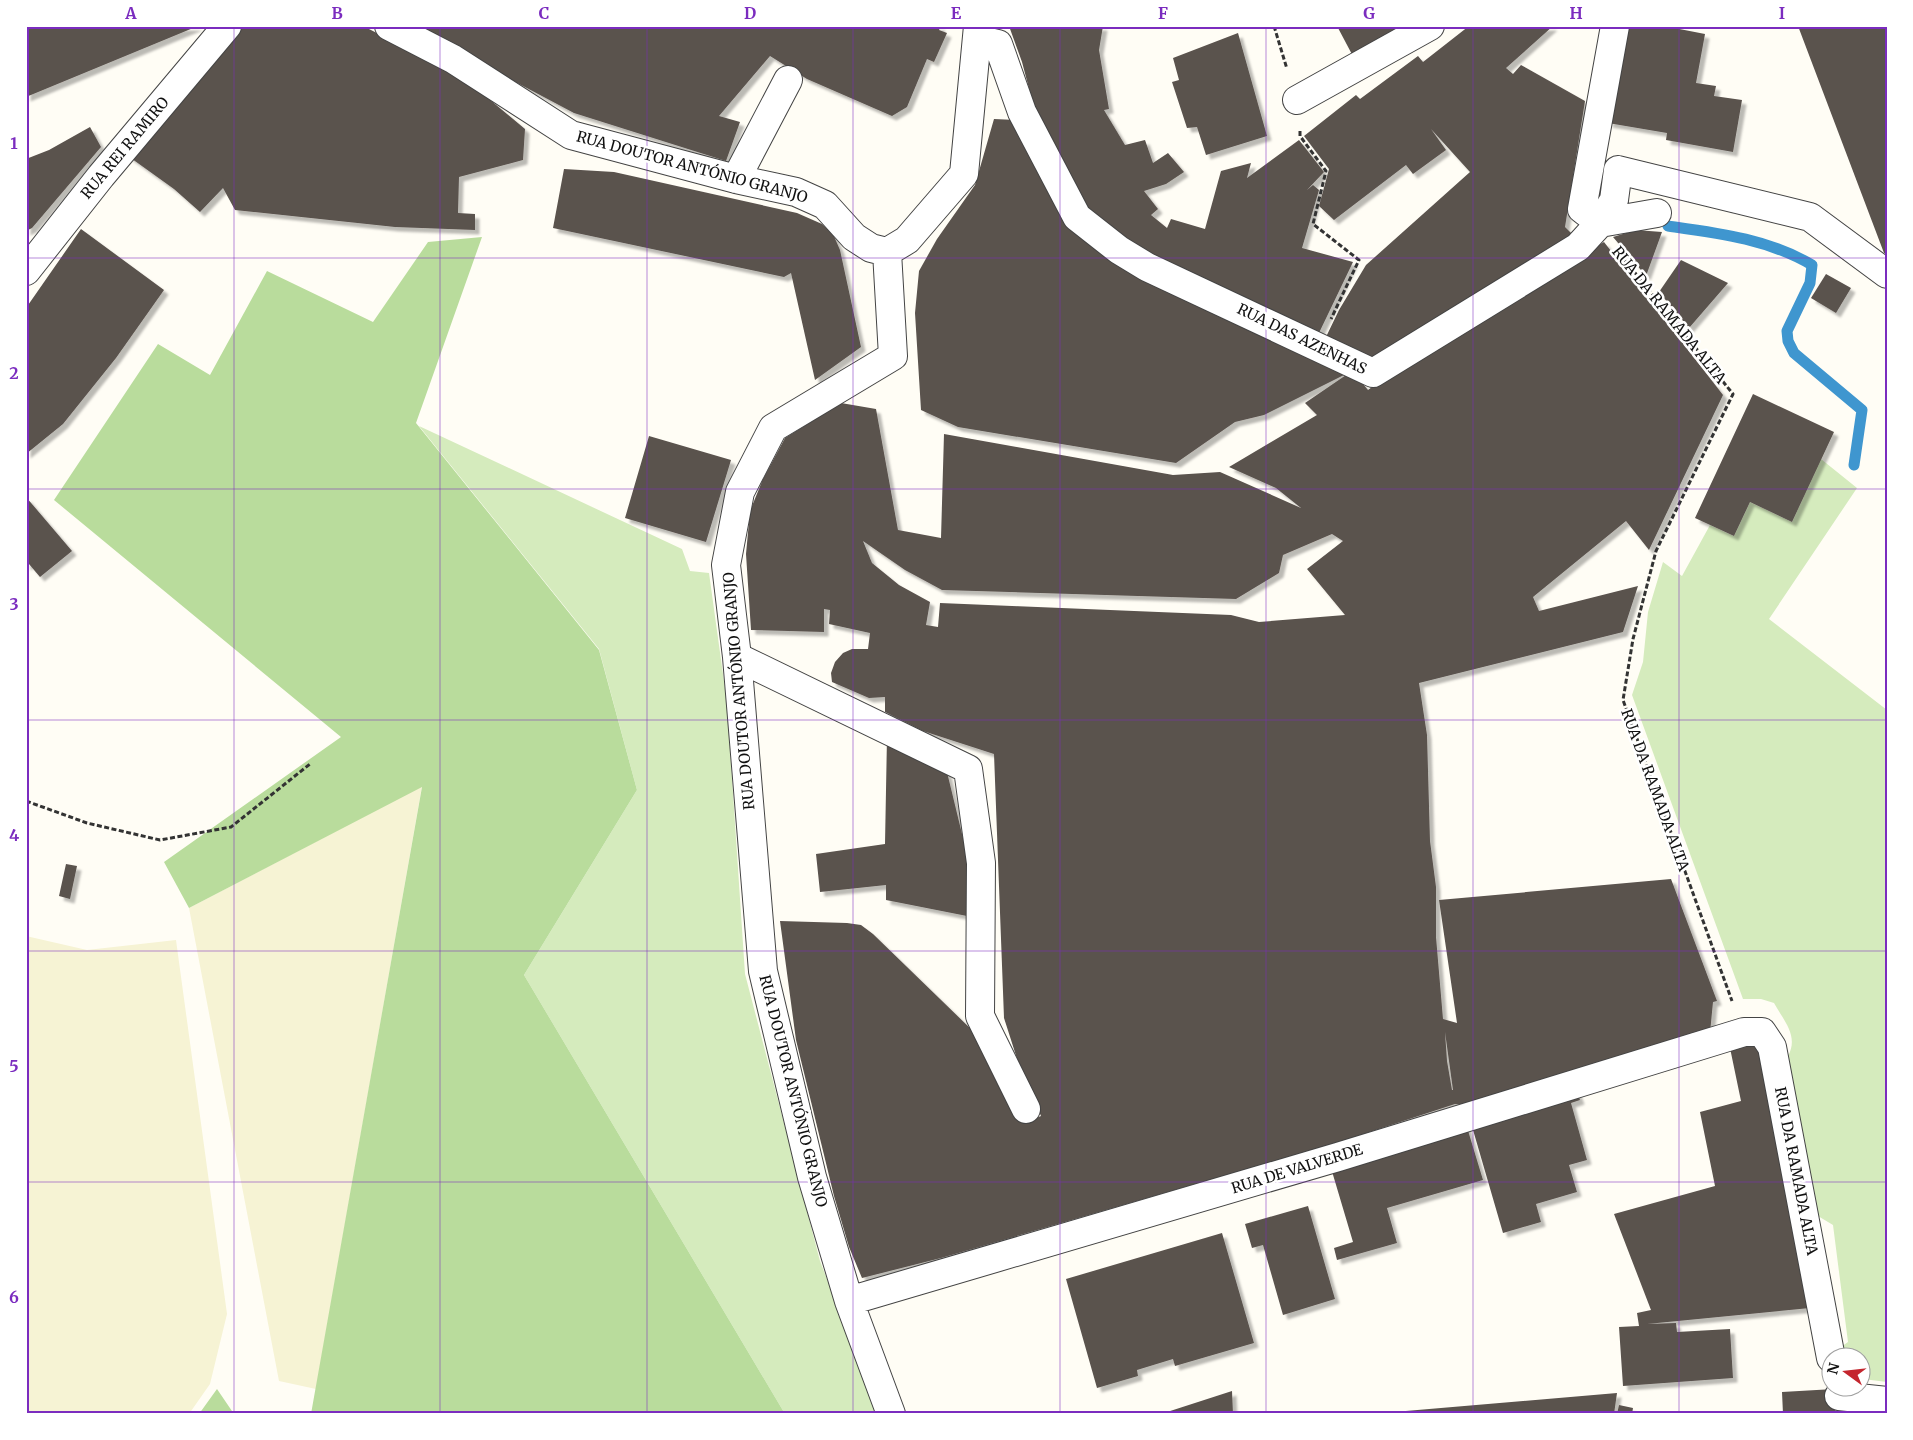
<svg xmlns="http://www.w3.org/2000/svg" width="1913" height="1440" font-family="Merriweather,serif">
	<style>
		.farmland { fill: #f6f3d4 }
		.green { fill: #d5ebbd }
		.forest { fill: #b9dc9c }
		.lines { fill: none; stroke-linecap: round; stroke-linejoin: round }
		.stream { stroke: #3f96cf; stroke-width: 11 }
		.building { fill: #5a524d; fill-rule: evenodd; filter: url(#shadow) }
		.minor-casing { stroke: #444; stroke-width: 30 }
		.path { stroke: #333; stroke-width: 3; stroke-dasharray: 5 2.5; stroke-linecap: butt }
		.minor { stroke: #fff; stroke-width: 28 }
		.grid { fill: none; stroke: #7b2cbf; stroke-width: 1; stroke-opacity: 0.55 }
		.labels { text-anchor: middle; stroke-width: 5; stroke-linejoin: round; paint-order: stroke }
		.street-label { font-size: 15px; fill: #111; stroke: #fff }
		.neatline { fill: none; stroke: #7b2cbf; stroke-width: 2 }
		.grid-label { font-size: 16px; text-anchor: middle; font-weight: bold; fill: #7b2cbf }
	</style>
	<defs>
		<filter id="shadow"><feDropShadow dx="4.5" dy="4.5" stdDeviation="1" flood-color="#0004"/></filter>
	</defs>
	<rect width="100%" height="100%" fill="#fffdf5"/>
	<!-- farmland -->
	<path class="farmland" d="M422,786l-106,603 -37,-8 -90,-473z
		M26,936l61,14 89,-10 51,374 -17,70 -21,30h-163z"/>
	<!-- green -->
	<path class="green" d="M419,426l263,123 8,22 19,2 18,130 18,271 75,287 59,153h-94l-261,-439 113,-185 -38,-141z
		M1821,459l36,29 -88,131 118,91v672l-24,-3 -2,-2 -1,-19 -16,-1 -3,-10 7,-5 -15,-117 -15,-9 -30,-160c11,-20 -4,-35 -14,-53l-13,-4h-18l-111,-304 11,-33 5,-50 15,-50 19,14 28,-51 24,11 16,-34 42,20z"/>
	<!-- forest -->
	<path class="forest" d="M482,237l-66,186 183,227 38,140 -113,185 261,439h-474l111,-627 -233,121 -25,-46 177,-125 -287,-237 104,-156 52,31 57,-104 106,51 55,-80z
		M217,1389l17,25h-35z"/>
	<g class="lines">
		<!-- stream -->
		<path class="stream" d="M1668,226c50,7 100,13 144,39l-2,18 -23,48 1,10 6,12 68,57 -8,55"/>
	</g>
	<!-- building -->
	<path class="building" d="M26,26h172l-172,71z
		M234,26h129l77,39 43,29 42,35 -2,31 -64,17 -1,36 17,1v16l-80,-3 -160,-17 -12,-22 -23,24 -26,-23 -46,-33z
		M410,26h531l-2,4 8,3 -13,29 -7,-3 -20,48 -15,9 -85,-37 -37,-23 -51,60 21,6 -14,39 -152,-48z
		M1009,26h94l-4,24 10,59 -5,1 21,35 20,-5 8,23 15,-10 16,19 -18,12 -22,7 14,18 -7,6 16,13 4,-9 34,10 16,-58 30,-8 -4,15 52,-38 25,32 -17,18 6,-5 6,5 -17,58 51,14 -35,73 -197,-92 -36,-38 -45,-75 -18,-68z
		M1337,26l41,1 38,-1 -61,34z
		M1469,26h84l-47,42 7,6 8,-9 64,36 -20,126 8,8 -203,124 -45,-20 14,-29 27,-45 104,-93 -39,-43 15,21 -33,24 -7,-9 -72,55 -15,-14 10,-37 -25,-33 52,-41 4,4 58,-43 5,6z
		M1625,26h39l41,8 -9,49 20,3 -2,10 28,4 -9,52 -67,-12 1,-7 -59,-10z
		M1798,26h89v228l-3,-1z
		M1238,33l29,103 -61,19 -9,-28 -10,1 -15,-46 7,-2 -6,-22z
		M994,119l22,1 57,112 191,97 88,42 16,19 35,-26 201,-122 119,153 -74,155 -23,-29 -93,76 6,14 99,-25 -15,46 -204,51 8,52 3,106 6,46v50l7,82 14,4 -18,-123 232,-21 46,122 -4,1 -3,31 -237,72 -18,-1 -125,41 -389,113 -79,20 -13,-31 -15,-51 -38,-156 -16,-119 67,2 14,2 12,9 100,97 53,91 15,-6 -21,-48 -16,-50 -10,-264 -71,-23 -38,-19v-15l-16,1 -37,-16 -1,-9 4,-11 8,-9 9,-4h16l2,-16 -41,-9 1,-14 -6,-1v23l-73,-2 -5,-76 4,-43 13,-32 22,-41 56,-35 35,6 22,121 43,8 3,-104 229,41 47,-3 81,36 -25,-20 -47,-21 88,-52 -12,-12 47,-32 -88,44 -29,7 -59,41 -218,-36 -37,-17 -6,-97 4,-42 18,-32 38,-54zM1332,534l11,7 -36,28 38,46 -86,7 -28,-7 -291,-12 -2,24 -12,-2 4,-23 -31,-17 -27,-22 -9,-22 42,29 37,20 294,9 43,-26 4,-18zM1445,1032l8,58h-1l-5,-29z
		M90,127l11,20 -69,81 -6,3v-72l23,-9z
		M564,169l50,3 183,41 25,11 11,10 7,16 21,97 -46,33 -24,-107 -7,4 -231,-49z
		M81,229l83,61 -48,68 -53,66 -37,30v-146z
		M1636,230l26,2 -16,44 -33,-39z
		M1681,260l47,23 -39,45 -30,-36z
		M1826,274l25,14 -15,25 -25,-15z
		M1753,394l81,38 -42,90 -42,-20 -16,34 -39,-18z
		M649,436l82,24 -25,82 -81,-24z
		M26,497l46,54 -32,26 -11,-13 -3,2z
		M887,737l59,31 25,103 -4,45 -81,-16v-15l-66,7 -4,-38 69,-10z
		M66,864l11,2 -7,33 -11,-3z
		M1749,1043l12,8 49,257 -163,16 29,-1 1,9 53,-3 3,49 -110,8 -4,-59 20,-1 -2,-13 14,-3 -37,-96 101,-28 -15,-74 41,-11 -11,-53z
		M1577,1092l3,8 -9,3 16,57 -18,5 8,27 -41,12 5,18 -38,11 -32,-110z
		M1466,1124l17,56 -96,28 10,35 -60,17 -3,-12 19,-6 -22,-74z
		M1308,1206l27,93 -52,16 -20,-70 -11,3 -7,-24z
		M1222,1233l32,110 -79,23 -2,-7 -36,11 1,6 -41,12 -31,-109z
		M1834,1389l1,25h-52l-1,-22z
		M1232,1391l1,23h-69v-1z
		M1617,1393l-3,21h-220v-2z
		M1619,1405l14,3 -1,6h-15z"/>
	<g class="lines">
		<defs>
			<path id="minor" d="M389,26l64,33 118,76 165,44 60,13 29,13 29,32 17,11 16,4
				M977,39l21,5 24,68 55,105 42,33 28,17 226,106 205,-126 22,-24 14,-23 4,-30 192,47 77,57
				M1297,100l133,-74
				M736,179l52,-99
				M1600,223l-18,-14 33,-183
				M1600,223l57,-10
				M887,252l6,104 -120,72 -33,64 -14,73 11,92 26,314 49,206 37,124 42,113
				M887,252l20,-12 57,-66 14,-148
				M26,271l75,-95 126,-150
				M737,657l231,112 13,94 -1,153 46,93
				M849,1301l489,-144 406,-125h18l10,15 59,311
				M1839,1396l48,5"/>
		</defs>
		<!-- minor casing -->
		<use href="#minor" class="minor-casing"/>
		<!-- path -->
		<path class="path" d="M1274,26l13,43
			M1300,131v5l26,35 -13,53 46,36 -28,59
			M1619,253l114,141 -77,157 -23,88 -10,61 109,301
			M26,801l61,22 73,17 71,-13 79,-63"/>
		<!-- minor -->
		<use href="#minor" class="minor"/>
	</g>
	<!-- grid -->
	<path class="grid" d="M234,26v1388M440,26v1388M647,26v1388M853,26v1388M1060,26v1388M1266,26v1388M1473,26v1388M1679,26v1388M26,258h1861M26,489h1861M26,720h1861M26,951h1861M26,1182h1861"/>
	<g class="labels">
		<!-- street labels -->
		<g class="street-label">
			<text transform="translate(125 148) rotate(-50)" y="5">RUA REI RAMIRO</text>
			<text transform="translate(692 167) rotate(15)" y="5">RUA DOUTOR ANTÓNIO GRANJO</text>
			<text transform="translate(1669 315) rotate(51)" y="5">RUA DA RAMADA ALTA</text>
			<text transform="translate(1302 339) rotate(26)" y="5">RUA DAS AZENHAS</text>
			<text transform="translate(739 691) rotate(-95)" y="5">RUA DOUTOR ANTÓNIO GRANJO</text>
			<text transform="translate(1655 790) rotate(70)" y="5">RUA DA RAMADA ALTA</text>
			<text transform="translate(793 1091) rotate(76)" y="5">RUA DOUTOR ANTÓNIO GRANJO</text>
			<text transform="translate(1297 1169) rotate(-17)" y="5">RUA DE VALVERDE</text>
			<text transform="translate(1796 1171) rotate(79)" y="5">RUA DA RAMADA ALTA</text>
		</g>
	</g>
	<!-- border -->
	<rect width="1913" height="1440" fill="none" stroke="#ffffff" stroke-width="55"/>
	<!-- north arrow -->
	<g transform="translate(1846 1372) rotate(285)"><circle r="24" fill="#ffffff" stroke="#a0a0a0"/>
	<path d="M0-4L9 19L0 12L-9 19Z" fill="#c4262e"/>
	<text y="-8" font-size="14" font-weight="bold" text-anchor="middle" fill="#111111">N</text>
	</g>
	<rect x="28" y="28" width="1858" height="1384" class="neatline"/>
	<g class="grid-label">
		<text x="131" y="19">A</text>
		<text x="337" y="19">B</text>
		<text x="544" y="19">C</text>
		<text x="750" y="19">D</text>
		<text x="956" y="19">E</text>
		<text x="1163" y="19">F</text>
		<text x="1369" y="19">G</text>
		<text x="1576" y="19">H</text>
		<text x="1782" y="19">I</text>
		<text x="14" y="149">1</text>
		<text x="14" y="379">2</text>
		<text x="14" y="610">3</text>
		<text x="14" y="841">4</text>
		<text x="14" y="1072">5</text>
		<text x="14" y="1303">6</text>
	</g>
</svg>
